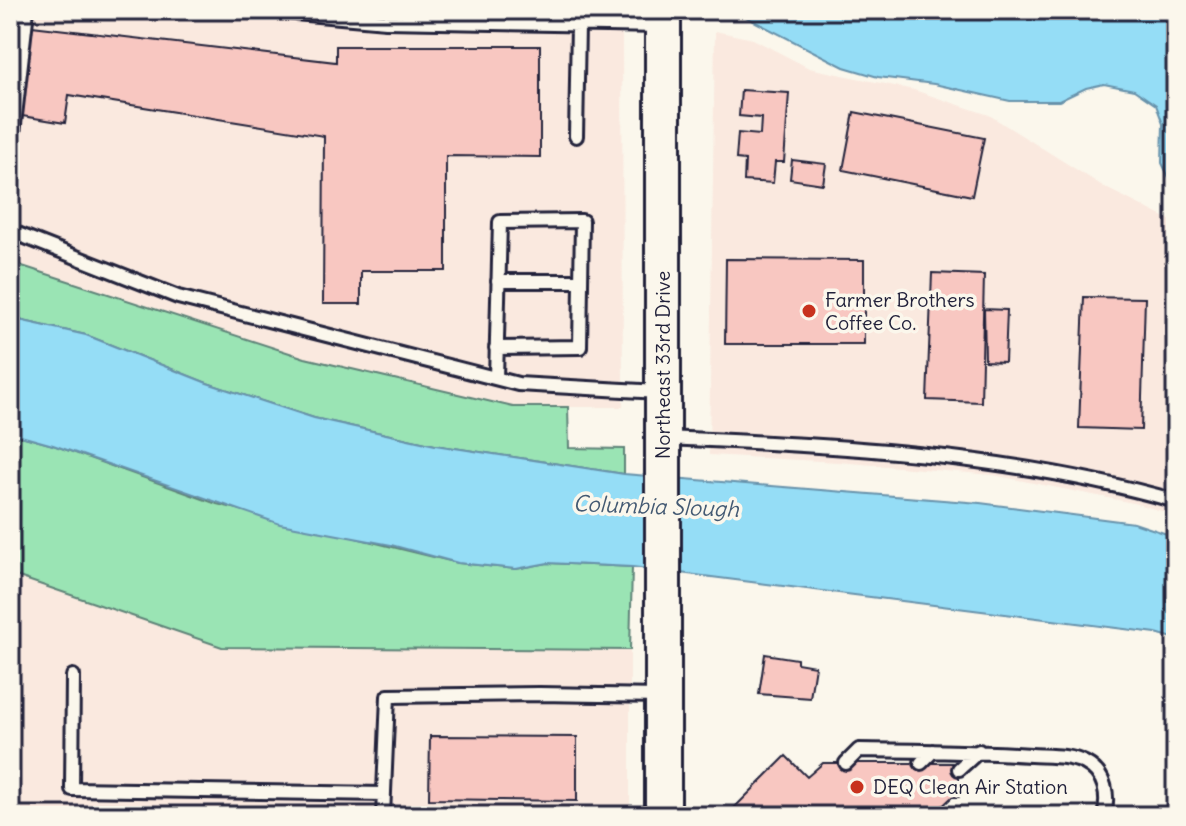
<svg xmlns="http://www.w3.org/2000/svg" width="1186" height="826" font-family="Delius,sans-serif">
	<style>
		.built { fill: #fae9df }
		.green { fill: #9ae4b4; stroke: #5e8378; stroke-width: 2 }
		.water { fill: #95ddf6; stroke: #6792ab; stroke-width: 2 }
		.building { fill: #f8c7c1; stroke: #22223b; stroke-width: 2 }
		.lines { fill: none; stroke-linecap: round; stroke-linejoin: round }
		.service-casing { stroke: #22223b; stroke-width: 18 }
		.secondary-casing { stroke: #22223b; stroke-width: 40 }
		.service { stroke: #fbf7ec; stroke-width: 12 }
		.secondary { stroke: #fbf7ec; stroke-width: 34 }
		.poi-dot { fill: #c8321e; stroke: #fbf7ec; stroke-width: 3 }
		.labels { text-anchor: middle; stroke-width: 7; stroke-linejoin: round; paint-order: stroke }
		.poi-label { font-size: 20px; fill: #22223b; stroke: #fbf7ec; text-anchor: start }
		.street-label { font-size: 20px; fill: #22223b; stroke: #fbf7ec }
		.water-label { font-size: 22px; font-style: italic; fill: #445a73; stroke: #fbf7ec }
	</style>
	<rect width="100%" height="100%" fill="#fbf7ec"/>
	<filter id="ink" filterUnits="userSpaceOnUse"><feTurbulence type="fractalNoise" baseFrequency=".0125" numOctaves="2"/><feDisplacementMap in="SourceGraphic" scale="16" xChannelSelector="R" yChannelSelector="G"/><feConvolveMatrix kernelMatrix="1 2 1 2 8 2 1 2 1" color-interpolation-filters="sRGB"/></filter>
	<g filter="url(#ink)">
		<!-- built -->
		<path class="built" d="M10,10h612l1,397h-110l-208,-49 -295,-96z
			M715,31l38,8 56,29 105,22 75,25 117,73 70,35v292l-43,-12 -140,-28 -155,-13 -129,-7z
			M10,574l212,73 408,3v166h-620z"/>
		<!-- green -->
		<path class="green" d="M10,262l295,96 208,49h55l1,41 55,1v25l-189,-29 -121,-27 -107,-35 -121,-48 -76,-17z
			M10,433l43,12 164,59 241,59 58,6 32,-6 84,4 -2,83 -408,-3 -212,-73z"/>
		<!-- water -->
		<path class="water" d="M739,10h437v182l-14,-29 1,-39 -7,-19 -22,-15 -30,-6 -18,4 -27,13h-49l-76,-17 -56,-7 -34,-10 -104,-53z
			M10,318l76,17 121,48 107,35 121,27 189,29 356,29 154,20 42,14v102l-20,-6 -524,-66 -84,-4 -32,6 -58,-6 -67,-18 -111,-21 -227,-79 -43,-12z"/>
		<!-- building -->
		<path class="building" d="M32,26l304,36v-16h204v111l-94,-1v115h-85v33h-38l1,-168 -255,-41 -4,28 -43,-7z
			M741,90l48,3 -5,69h-9l-2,21 -29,-2 1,-21 -9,-1 2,-26 22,2 1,-17 -22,-2z
			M854,112l130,26 -12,58 -129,-26z
			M792,160l34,4 -3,20 -33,-5z
			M726,259l138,1v84h-139z
			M932,273l52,2 -3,127 -54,-2z
			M1084,297l61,1 -4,132 -62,-2z
			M984,309l23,1 -2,52 -20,-1z
			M765,654l32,5v4l18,3 -5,32 -51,-4z
			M430,736l147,1v64l-148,-2z
			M786,756l21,21 16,-14h136v34h-7l-20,19h-194l-6,-6z"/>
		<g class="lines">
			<defs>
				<path id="service" d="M261,10l125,11 274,5
					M576,136l2,-111
					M10,160l17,-150
					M10,231l168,66 340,87 141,8
					M498,281h83
					M496,378l4,-156 82,-1 -2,126 -84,1
					M664,438c172,7 346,16 512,63
					M73,676l-1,113 312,5
					M846,763l13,-13c57,1 114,1 172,5 17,1 39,0 54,8 21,11 24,33 19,53
					M921,763l12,-12
					M959,769l20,-18
					M383,816l5,-120 151,-2 122,2"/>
				<path id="secondary" d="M663,10v806"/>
			</defs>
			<!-- service casing -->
			<use href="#service" class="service-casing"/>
			<!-- secondary casing -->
			<use href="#secondary" class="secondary-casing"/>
			<!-- service -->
			<use href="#service" class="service"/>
			<!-- secondary -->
			<use href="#secondary" class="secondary"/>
		</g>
	</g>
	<!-- markers -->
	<g class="poi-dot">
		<circle cx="809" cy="311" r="8"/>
		<circle cx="857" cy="787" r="8"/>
	</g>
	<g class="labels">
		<!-- poi labels -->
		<g class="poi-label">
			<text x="825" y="307">Farmer Brothers<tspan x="825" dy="23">Coffee Co.</tspan></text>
			<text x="873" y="794">DEQ Clean Air Station</text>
		</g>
		<!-- street labels -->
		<g class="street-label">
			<text transform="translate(663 365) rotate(-90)" y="7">Northeast 33rd Drive</text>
		</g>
		<!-- water labels -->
		<g class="water-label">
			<text transform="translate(656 506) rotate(2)" y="8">Columbia Slough</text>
		</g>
	</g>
	<!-- margin -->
	<rect width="1186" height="826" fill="none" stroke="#fbf7ec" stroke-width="40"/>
	<rect x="20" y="20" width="1146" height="786" fill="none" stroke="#22223b" stroke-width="3" filter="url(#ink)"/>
</svg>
